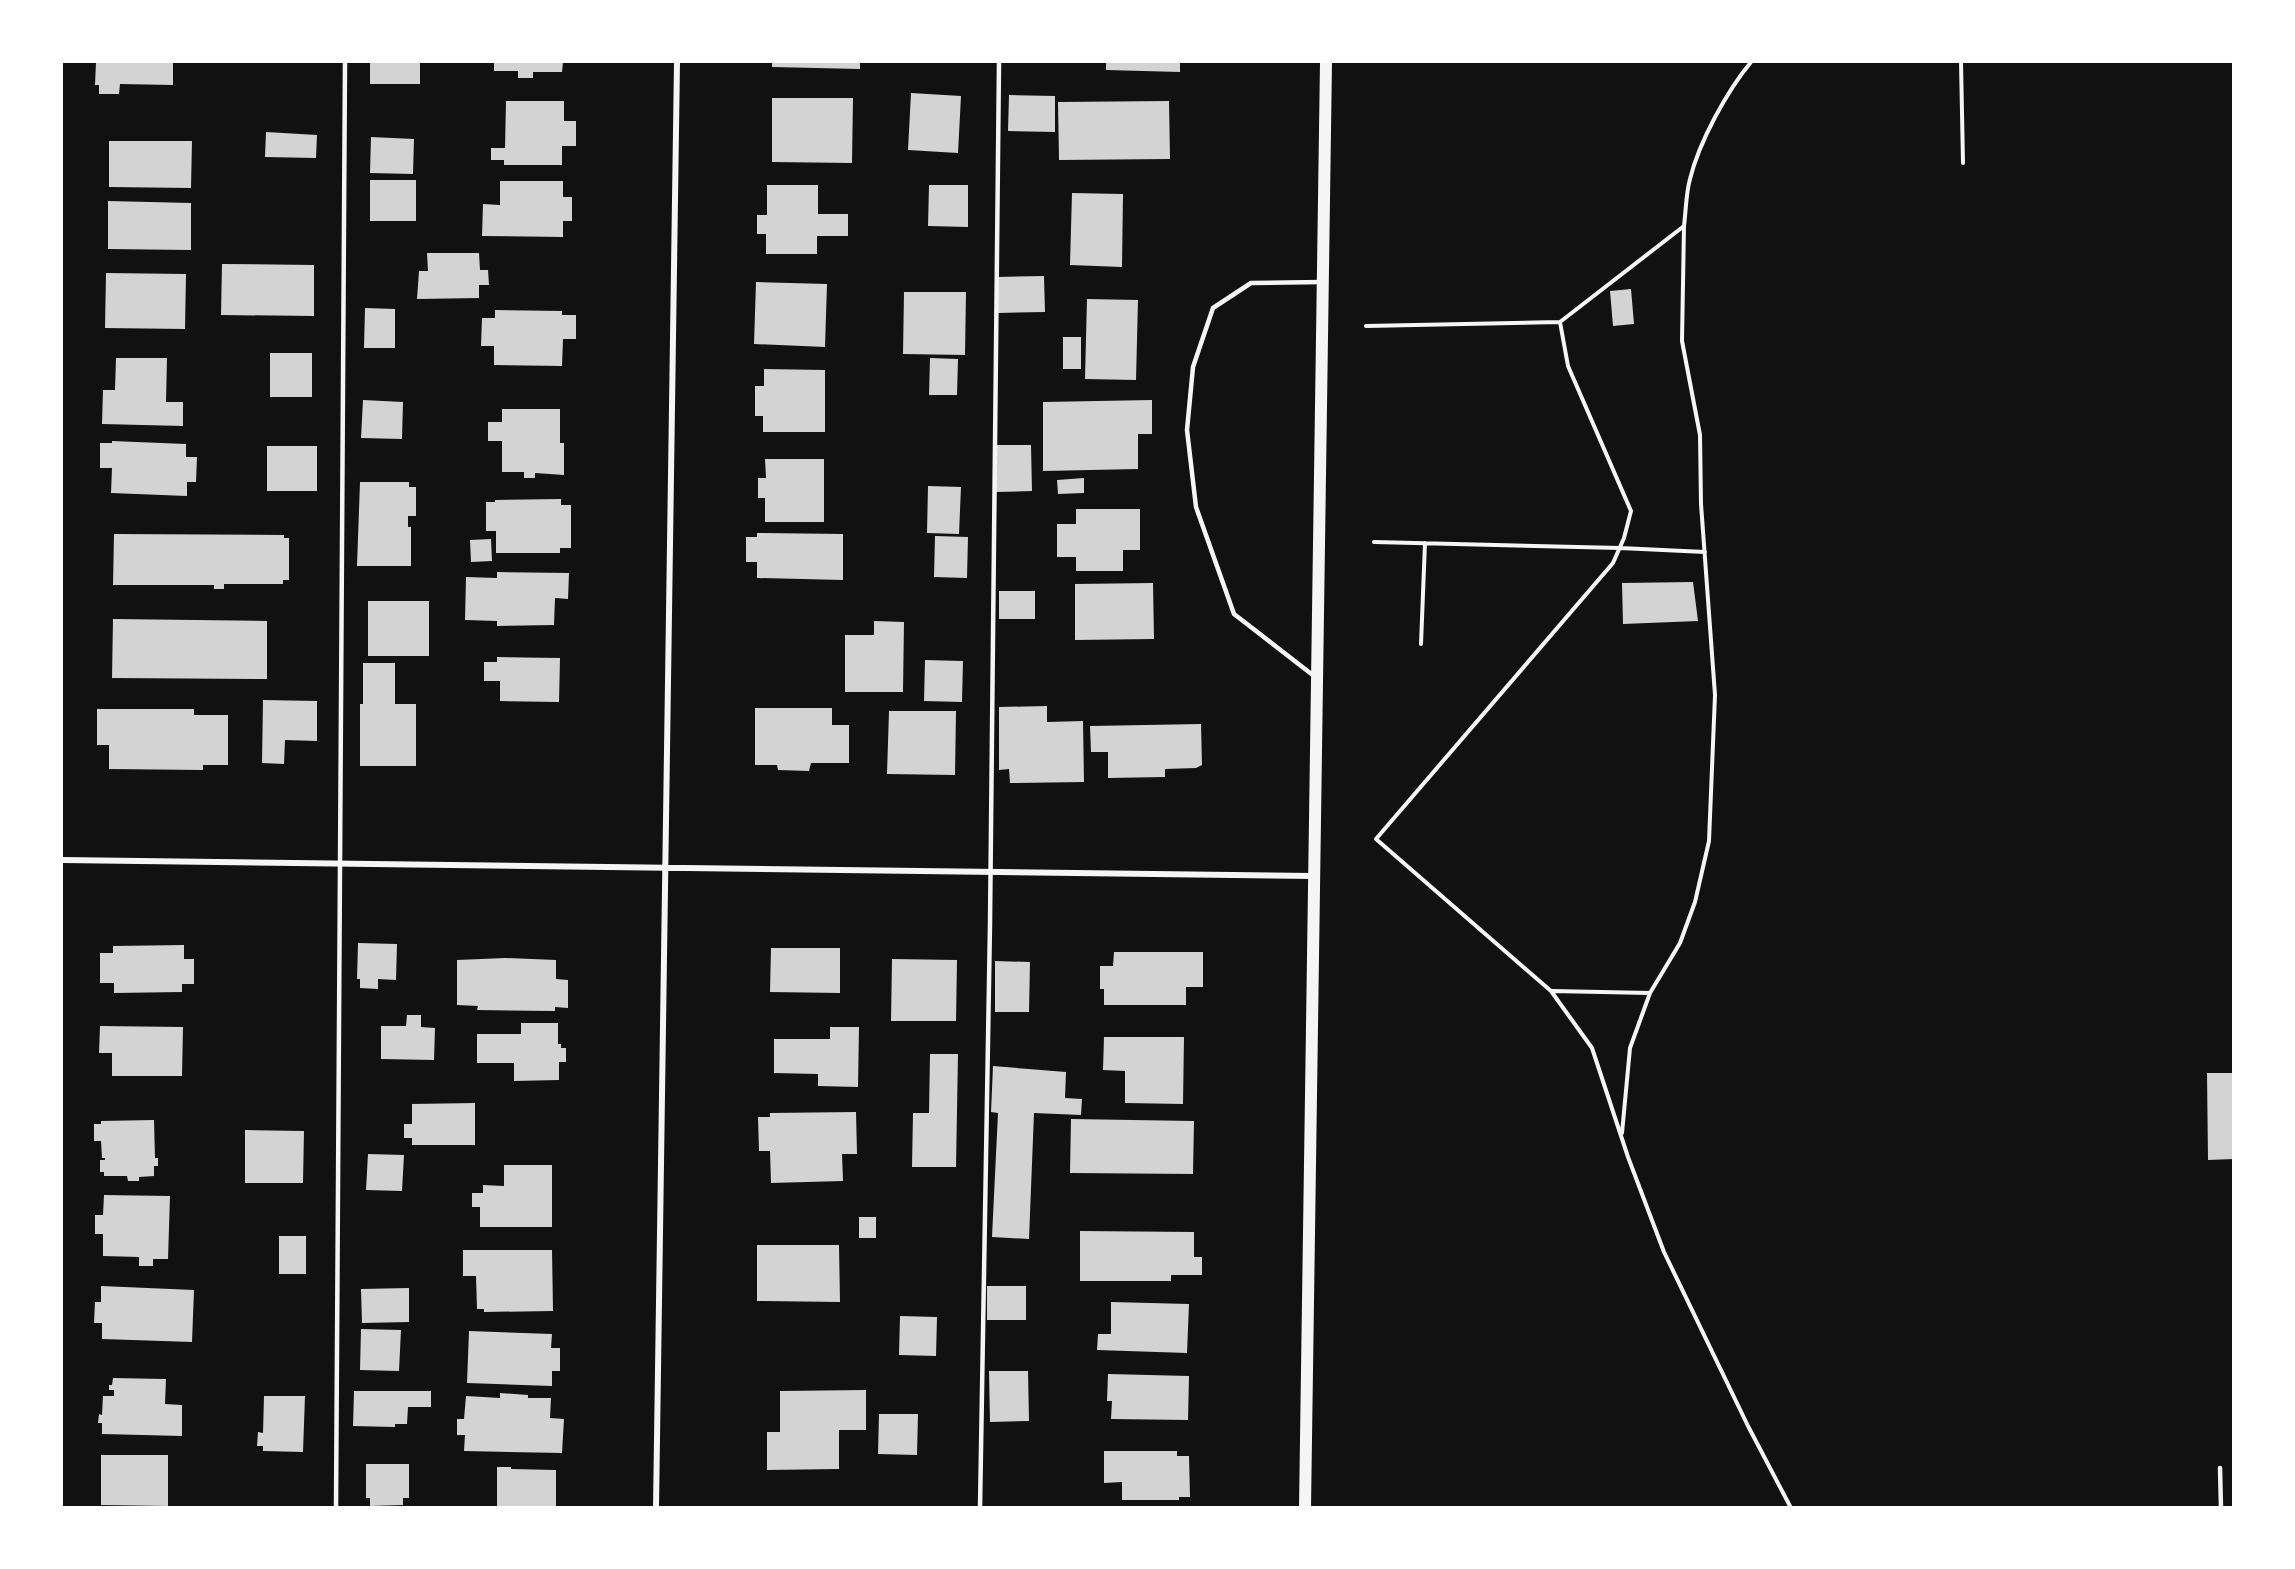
<svg xmlns="http://www.w3.org/2000/svg" width="2295" height="1569" font-family="'Sofia Sans Condensed',sans-serif">
	<style>
		.building { fill: #d3d3d3 }
		.lines { fill: none; stroke-linecap: round; stroke-linejoin: round }
		.path { stroke: #f5f5f5; stroke-width: 4 }
		.service { stroke: #f5f5f5; stroke-width: 4.5 }
		.minor { stroke: #f5f5f5; stroke-width: 6 }
		.secondary { stroke: #f5f5f5; stroke-width: 12 }
	</style>
	<rect width="100%" height="100%" fill="#111"/>
	<!-- building -->
	<path class="building" d="M96,62h77v23l-53,-1 -1,10h-20v-9h-4z
		M370,62h50v22h-50z
		M494,62h69l-1,10h-29v6h-15v-7h-24z
		M772,62h88v7l-88,-2z
		M1106,62h74v10l-74,-2z
		M911,93l50,3 -3,57 -50,-3z
		M1009,95l46,1v36l-47,-1z
		M772,98h81l-1,65 -80,-1z
		M506,101h58v20h12v25h-14v19h-58v-5h-13v-12h14z
		M1169,101l1,58 -111,1 -1,-58z
		M266,132l51,3 -1,23 -51,-1z
		M371,137l43,2 -1,35 -43,-1z
		M109,141h83l-1,47 -82,-1z
		M370,180h46v41h-46z
		M500,181h63v16h9v24h-9v16l-81,-1 1,-32 17,1z
		M767,185h51v29h30v22h-31v18h-51v-20h-9v-19h10z
		M929,185h39v42l-40,-1z
		M1072,193l51,1 -1,73 -52,-2z
		M108,201l83,2v47l-83,-1z
		M427,253h52l1,17h8l1,15h-10v13l-62,1 2,-28h9z
		M222,264l92,1v51l-93,-1z
		M106,273l80,1 -1,55 -80,-1z
		M1044,276l1,36 -47,1 -1,-36z
		M756,282l71,2 -2,63 -71,-3z
		M1631,289l3,35 -21,2 -3,-35z
		M904,292h62l-1,63 -62,-1z
		M1087,299l51,1 -2,80 -51,-1z
		M365,308l30,1v39h-31z
		M495,310l67,1v4h14v24h-13l-1,27 -68,-1v-19h-13l1,-28h13z
		M1063,337h18v32h-18z
		M270,353h42v44h-42z
		M116,358h51l-1,44h17v24l-81,-2 1,-34h12z
		M930,358l28,1 -1,36h-28z
		M764,369l61,1v62h-62v-16h-8v-30h9z
		M363,400l40,2 -1,37 -41,-1z
		M1152,400v34h-14v35l-95,2v-69z
		M502,409h58v34h4v32l-29,-2v5h-11v-6h-22v-31h-14v-19h14z
		M112,441l74,3v13h11l-1,25h-9v14l-76,-3 1,-25h-12v-25h12z
		M995,445h36l1,46 -36,1z
		M267,446h50v45h-50z
		M765,459h59v63h-59v-24h-7v-20h8z
		M1084,478v15l-26,1 -1,-14z
		M360,482h49v5h7v29h-8v11h3v39h-54z
		M928,486l33,1 -2,47 -32,-1z
		M561,499v6h10v43h-11v5h-64v-22h-10v-29h9v-2z
		M1076,509h64v41h-17v21h-47v-14h-19v-33h19z
		M757,533l86,1v46l-86,-2v-16h-11v-25h11z
		M114,534l170,1v3h5v42h-6v4h-59v5h-10v-4h-101z
		M935,536l33,1 -1,41 -33,-1z
		M491,539l1,22 -21,1 -1,-22z
		M497,572l72,1 -1,26 -13,-1 -1,27 -57,1v-5l-32,-1 1,-43 31,1z
		M1693,582l5,39 -75,3 -1,-41z
		M1153,583l1,56 -79,1v-56z
		M999,591h36v28h-36z
		M368,601h61v55h-61z
		M113,619l154,2v58l-155,-1z
		M874,621l30,1 -1,70h-58v-57h29z
		M497,657l63,1 -1,44 -59,-1v-20h-16v-19h13z
		M925,660l38,1 -1,41 -38,-1z
		M363,663h32v41h21v62h-56v-62h3z
		M263,700l54,1v40l-32,-1 -1,24 -22,-1z
		M1047,706v16l36,-1 1,61 -74,1 -1,-14 -10,1v-63z
		M755,708h77v17h17v38h-38l-2,8 -31,-1 -1,-5h-22z
		M97,709h97v6h34v50h-25v5l-94,-1v-24h-12z
		M889,711h67l-1,64 -68,-1z
		M1201,724l1,41 -6,3 -31,1v8l-57,1v-26h-17l-1,-26z
		M358,943l39,1 -1,36 -18,-1v10l-18,-1v-9h-3z
		M184,945v14h10v25h-12v8l-68,1v-10h-14v-30h13v-7z
		M771,948h69v45l-70,-1z
		M1114,952h89v35h-17v18h-82v-16h-4v-23h13z
		M505,958l51,2v19l12,1v28l-13,-1v4l-78,-1 1,-4 -21,-1v-45z
		M892,959l65,1 -1,61h-65z
		M995,961l35,1 -1,50h-34z
		M407,1015h14v12l14,1 -1,32 -53,-1v-33h25z
		M521,1023h37v21h3v4h5v14h-7v18l-45,1v-18h-37v-29h44z
		M100,1026l83,1 -1,49h-70v-23h-13z
		M830,1027h29l-1,60 -40,-1v-12l-44,-1v-34h56z
		M1104,1037h80l-1,67 -58,-1v-32l-22,-1z
		M930,1054h28l-2,113h-44l1,-54h16z
		M993,1066l73,6 -1,26 17,1 -1,16 -47,-2 -5,126 -37,-2 6,-124 -7,-1z
		M2207,1073h27v86l-26,1z
		M475,1103v42h-63v-7h-8v-14h8v-20z
		M856,1112l1,42h-15l1,27 -72,2 -1,-32h-11l-1,-34h12v-4z
		M1071,1119l123,2 -1,53 -123,-1z
		M154,1120l1,38h3v8h-4v10l-15,1v4h-11l-1,-5h-23v-4h-4v-12h5v-2h-3l-1,-17h-7v-17h7v-3z
		M245,1130l59,1 -1,52h-58z
		M368,1154l36,1 -2,36 -36,-1z
		M504,1165h48v62h-72v-20h-8v-14h11v-8l21,1z
		M104,1195l66,1 -2,63h-15v7h-14v-9l-36,-1v-22h-8v-19h8z
		M859,1217h17v21h-17z
		M1080,1231l114,1v25h8v18h-31v6h-91z
		M279,1236h27v38h-27z
		M757,1245h82l1,57 -83,-1z
		M463,1250h89l1,61 -69,1v-3h-7l-1,-33h-13z
		M101,1286l93,4 -2,52 -90,-3v-16h-8l1,-21h6z
		M987,1286h39v34h-39z
		M409,1288v34l-47,1 -1,-34z
		M1111,1302l78,2 -2,49 -90,-3 1,-16h13z
		M900,1316l37,1 -1,39 -37,-1z
		M361,1329l40,1 -2,41 -39,-1z
		M469,1331l83,3 -1,14h9v23h-8v15l-85,-3z
		M989,1371h39l1,50 -39,1z
		M1108,1374l81,2 -1,44 -77,-1 1,-18h-5z
		M113,1378l53,1 -1,25 17,1v31l-80,-2v-11h-4l1,-9 3,1 1,-19h11v-6h-5v-5h3z
		M866,1390v40h-27v39l-72,1v-38h13v-41z
		M354,1391h77v16h-23l-1,17h-12v3l-42,-1z
		M500,1393l28,2v3h23l-1,20 14,1 -2,34 -98,-2 1,-16h-8v-16h7l2,-23 34,2z
		M264,1396h41l-2,56 -40,-1v-5h-6l1,-14 5,1z
		M879,1414h39l-1,41 -39,-1z
		M1104,1451h73v5h12l1,41h-11v3h-57v-18l-18,1z
		M101,1455h67v51l-67,-1z
		M366,1464h43v34h-6v7l-33,1v-8h-4z
		M497,1467h14v2l45,1v37l-59,1z"/>
	<g class="lines">
		<!-- path -->
		<path class="path" d="M1751,62c-24,29 -52,80 -61,117 -4,14 -4,31 -6,47l-124,96 8,44 63,145 -7,27 -11,25 -237,276 175,152 41,57 36,109 36,95 84,174 43,82
			M1961,62l2,101
			M1366,326l194,-4
			M1374,542l246,6 85,4
			M1421,644l4,-101
			M1552,991l98,2
			M1622,1133l8,-85 20,-55 30,-50 15,-41 14,-61 6,-146 -14,-191 -1,-69 -18,-94 2,-115"/>
		<!-- service -->
		<path class="service" d="M1314,676l-80,-62 -38,-107 -9,-77 6,-63 20,-59 38,-25 72,-1
			M2220,1468l1,40
			M336,1508l9,-1446
			M980,1508l10,-584 9,-862"/>
		<!-- minor -->
		<path class="minor" d="M62,860l1251,16
			M656,1508l21,-1446"/>
		<!-- secondary -->
		<path class="secondary" d="M1305,1508l21,-1446"/>
	</g>
	<!-- border -->
	<rect width="2295" height="1569" fill="none" stroke="#ffffff" stroke-width="126"/>
</svg>
